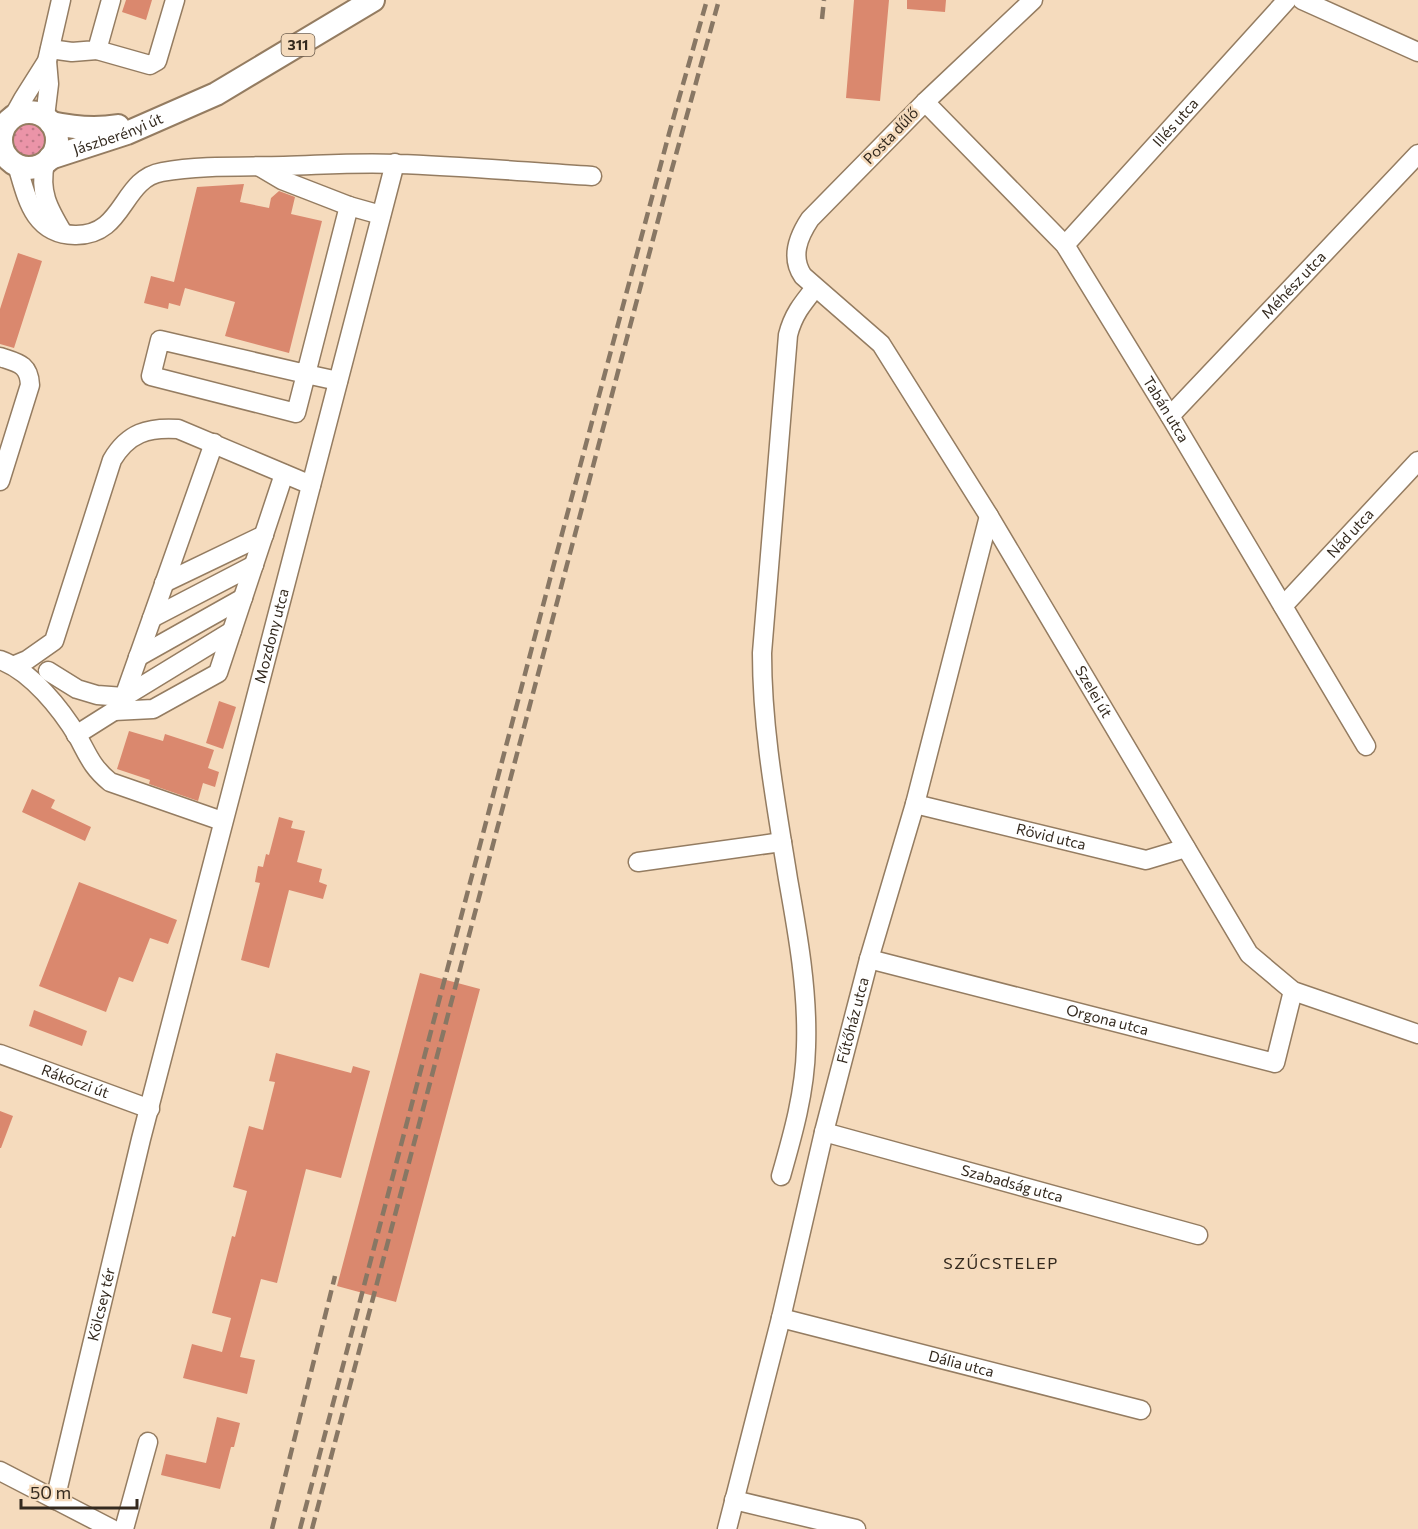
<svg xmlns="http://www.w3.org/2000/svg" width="1418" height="1529" font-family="Commissioner,sans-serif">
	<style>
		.grass { fill: url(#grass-dots) }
		.building { fill: #da886e }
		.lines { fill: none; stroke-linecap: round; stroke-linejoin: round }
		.minor-casing { stroke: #947c61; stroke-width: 21 }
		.major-casing { stroke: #947c61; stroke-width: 26 }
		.minor { stroke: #fff; stroke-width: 18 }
		.major { stroke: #fff; stroke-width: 22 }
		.rail { stroke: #887764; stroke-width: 4.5; stroke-dasharray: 12 6; stroke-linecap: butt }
		.labels { text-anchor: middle; stroke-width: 5; stroke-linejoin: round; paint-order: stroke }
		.shield { fill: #f5dbbd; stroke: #6d5e4e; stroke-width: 1.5 }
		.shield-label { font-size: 14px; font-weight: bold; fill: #33291e }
		.street-label { font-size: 15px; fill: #33291e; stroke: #f5dbbd }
		.neighbourhood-label { font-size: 16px; letter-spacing: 1.5px; fill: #33291e; stroke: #f5dbbd }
	</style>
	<defs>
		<pattern id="grass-dots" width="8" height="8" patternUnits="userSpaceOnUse" patternTransform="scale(1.5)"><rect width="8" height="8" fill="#eb94a8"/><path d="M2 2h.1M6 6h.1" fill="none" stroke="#bf7988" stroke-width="1.8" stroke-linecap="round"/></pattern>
	</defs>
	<rect width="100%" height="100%" fill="#f5dbbd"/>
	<!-- grass -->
	<path class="grass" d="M9 140a20 20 0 1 1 40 0a20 20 0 1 1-40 0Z"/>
	<!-- building -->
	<path class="building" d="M126,0h26l-6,20 -24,-8z
		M854,0h35l-9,101 -34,-3z
		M907,0h39l-1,12 -38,-3z
		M244,184l-4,18 29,6 2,-10 8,-7 16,6 -4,17 31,7 -33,132 -64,-17 10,-34 -50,-14 -5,18 -11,-3 -1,6 -24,-6 7,-27 23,6 23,-95z
		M18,253l24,8 -28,87 -14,-4v-35z
		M219,701l17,6 -13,42 -17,-6z
		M129,731l34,10 2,-7 49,16 -6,18 11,4 -4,15 -12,-4 -5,18 -49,-17 1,-4 -33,-11z
		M32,789l23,11 -4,8 40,19 -6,14 -63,-29z
		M279,817l14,4 -2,7 14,3 -8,31 25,7 -3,13 8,3 -4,14 -34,-9 -20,78 -28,-8 19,-77 -5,-1 3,-16 5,1 3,-13 3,1z
		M79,882l98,38 -9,24 -18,-6 -17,44 -14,-5 -13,35 -67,-26z
		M420,973l60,16 -84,313 -59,-16z
		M34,1010l53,21 -5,15 -53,-20z
		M276,1053l75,20 2,-7 17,5 -29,107 -35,-9 -29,114 -16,-4 -21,78 15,3 -8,34 -64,-16 9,-34 30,8 9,-34 -19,-5 20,-77 3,1 12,-46 -14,-4 16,-61 14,4 12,-48 -6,-1z
		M0,1111l13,5 -12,32h-1z
		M217,1417l23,6 -6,24h-3l-11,42 -59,-14 5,-21 40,9z"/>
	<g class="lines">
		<defs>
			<g id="minor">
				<path id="s1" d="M1033,0l-108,102 -115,117c-12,18 -20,38 -7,57l78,68 108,172 260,438 44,37 125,43"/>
				<path d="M1302,0l116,52"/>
				<path d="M50,49l22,3 25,-2 14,-50"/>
				<path d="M97,50l53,15 7,-4 18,-61"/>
				<path id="s2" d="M925,102l140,143 105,171 196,330"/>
				<path d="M13,117l10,-18 24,-38 14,-61"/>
				<path d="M45,117l4,-33 -2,-23"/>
				<path d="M45,163c-6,29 3,45 18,70"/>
				<path d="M17,165c10,33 16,69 58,70 50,1 46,-56 87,-63 40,-7 81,-5 122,-6 37,-1 76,-4 113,-2 65,2 130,8 195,12"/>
				<path d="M260,167l22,13 67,26"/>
				<path id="s3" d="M1065,245l222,-245"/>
				<path d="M0,357c18,6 29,7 30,28l-30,96"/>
				<path d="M338,381l-32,-7 -146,-34 -9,36 145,37 53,-207 32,9"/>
				<path id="s4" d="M1170,416l248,-262"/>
				<path d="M164,583l100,-48"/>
				<path id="s5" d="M1283,606l135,-145"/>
				<path d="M152,618l102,-53"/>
				<path d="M138,657l105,-59"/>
				<path d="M0,660c31,11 61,49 78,77 11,20 14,30 32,45l112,39"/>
				<path d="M15,665l12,-5 27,-19 58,-181c16,-27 36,-33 66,-31l133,56"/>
				<path d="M48,671l29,18 20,6 27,2 108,-66"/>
				<path d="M114,711l39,-2 65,-36 66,-199"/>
				<path d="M76,735l38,-24 10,-14 90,-254"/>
				<path id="s6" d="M915,804l231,56 40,-12"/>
				<path d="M638,862l144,-20"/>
				<path id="s7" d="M869,959l406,104 18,-72"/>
				<path id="s8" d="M0,1054l150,55"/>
				<path id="s9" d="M824,1132l374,103"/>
				<path d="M781,1176c12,-42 24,-84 25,-129 2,-56 -8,-112 -18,-168 -12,-75 -26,-149 -26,-226l26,-318c5,-20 14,-31 27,-47"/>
				<path id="s10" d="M781,1318l360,92"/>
				<path d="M0,1471l112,58"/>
				<path id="s11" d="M55,1500l86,-361 254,-976"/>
				<path d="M734,1500l122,29"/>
				<path d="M124,1529l24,-87"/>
				<path id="s12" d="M727,1529l54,-211 43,-186 45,-173 46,-155 74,-288"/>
			</g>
			<g id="major">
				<circle cx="29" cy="140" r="28"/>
				<path d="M51,123c23,5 44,7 67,3"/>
				<path id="s13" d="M50,158l77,-25 89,-39 157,-94"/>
			</g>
		</defs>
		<!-- minor casing -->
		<use href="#minor" class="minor-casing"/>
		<!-- major casing -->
		<use href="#major" class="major-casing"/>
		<!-- minor -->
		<use href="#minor" class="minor"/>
		<!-- major -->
		<use href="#major" class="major"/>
		<!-- rail -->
		<path class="rail" d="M822,19l2,-19
			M272,1529l63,-253
			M300,1529l255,-969 115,-430 37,-130
			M312,1529l353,-1335 54,-194"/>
	</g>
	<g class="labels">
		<!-- shield labels -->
		<rect class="shield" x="281.5" y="34" width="33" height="22" rx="4.5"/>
		<g class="shield-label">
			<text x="298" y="50">311</text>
		</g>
		<!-- street labels -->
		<g class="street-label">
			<text dy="5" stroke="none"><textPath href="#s3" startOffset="165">Illés utca</textPath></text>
			<text dy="5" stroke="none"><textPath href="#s13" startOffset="72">Jászberényi út</textPath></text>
			<text transform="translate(891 136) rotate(-46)" y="5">Posta dűlő</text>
			<text dy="5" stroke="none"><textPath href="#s4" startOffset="180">Méhész utca</textPath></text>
			<text dy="5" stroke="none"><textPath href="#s2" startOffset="393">Tabán utca</textPath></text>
			<text dy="5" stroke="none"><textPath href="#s5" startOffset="99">Nád utca</textPath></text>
			<text dy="5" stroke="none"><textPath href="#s11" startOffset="891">Mozdony utca</textPath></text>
			<text dy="5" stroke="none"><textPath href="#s1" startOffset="885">Szelei út</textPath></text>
			<text dy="5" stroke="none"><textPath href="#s6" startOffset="140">Rövid utca</textPath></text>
			<text dy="5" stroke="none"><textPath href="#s7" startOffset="246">Orgona utca</textPath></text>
			<text dy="5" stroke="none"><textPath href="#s12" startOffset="524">Fűtőház utca</textPath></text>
			<text dy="5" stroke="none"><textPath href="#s8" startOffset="80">Rákóczi út</textPath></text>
			<text dy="5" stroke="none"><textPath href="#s9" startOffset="195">Szabadság utca</textPath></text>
			<text dy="5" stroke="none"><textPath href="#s11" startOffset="201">Kölcsey tér</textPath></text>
			<text dy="5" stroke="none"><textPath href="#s10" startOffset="186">Dália utca</textPath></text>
		</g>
		<!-- neighbourhood labels -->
		<g class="neighbourhood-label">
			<text x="1001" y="1269">SZŰCSTELEP</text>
		</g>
	</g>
	<!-- scale -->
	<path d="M21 1499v9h116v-9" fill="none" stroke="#33291e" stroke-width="3"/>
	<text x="30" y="1499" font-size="18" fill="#33291e" stroke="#f5dbbd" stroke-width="4.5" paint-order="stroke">50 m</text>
</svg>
